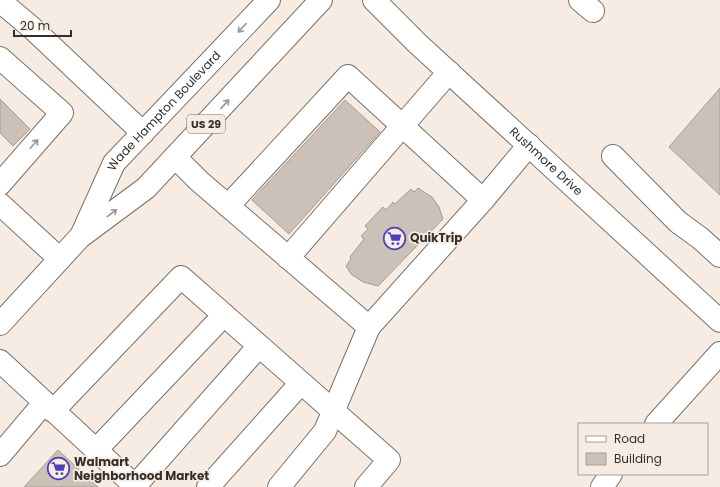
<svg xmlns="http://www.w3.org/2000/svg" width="720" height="487" font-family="Poppins,sans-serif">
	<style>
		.building { fill: #cbc1b8; stroke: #a69c93 }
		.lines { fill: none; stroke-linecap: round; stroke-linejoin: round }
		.minor-casing { stroke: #7b7169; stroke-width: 24 }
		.major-casing { stroke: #7b7169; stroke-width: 24 }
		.minor { stroke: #fff; stroke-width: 22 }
		.major { stroke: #fff; stroke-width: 22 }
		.oneway { stroke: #9a9796 }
		.labels { text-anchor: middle; stroke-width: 3.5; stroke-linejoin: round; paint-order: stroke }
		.shield { fill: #f7ece3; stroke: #6e6863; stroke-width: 1 }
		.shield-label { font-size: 11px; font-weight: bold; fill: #342f2c }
		.street-label { font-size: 12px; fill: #342f2c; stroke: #f7ece3 }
		.poi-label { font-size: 12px; font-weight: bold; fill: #342f2c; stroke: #f7ece3; text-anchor: start }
	</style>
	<rect width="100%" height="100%" fill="#f7ece3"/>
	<!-- building -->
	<path class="building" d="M720,88v107l-51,-48z
		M0,99l30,30 -17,17 -13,-13z
		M345,100l35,32 -91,102 -37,-34z
		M418,188l14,9 7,10 4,12 -65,67 -15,-4 -12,-8 -5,-8 5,-7 -1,-2 14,-18 -3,-3 7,-7 -3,-3 18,-19 3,3 7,-8 2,2 16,-15 3,3z
		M58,450l40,37h-74z"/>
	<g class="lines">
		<defs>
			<g id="minor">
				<path id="s1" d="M374,0l44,44 302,277"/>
				<path d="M580,0l13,11"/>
				<path d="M0,1l32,27 111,105"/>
				<path d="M0,58l62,55 -62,71"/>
				<path d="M613,156l65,66 22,16 20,18"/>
				<path d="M175,157l24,24 170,146 -44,104 -46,56"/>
				<path d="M0,204l60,55"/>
				<path d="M228,206l120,-130 135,124"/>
				<path d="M288,258l161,-186"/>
				<path d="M369,327l114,-127 46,-55"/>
				<path d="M0,361l136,126"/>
				<path d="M53,411l128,-134 208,183 -23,27"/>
				<path d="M656,424l64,-71"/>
				<path d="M96,450l128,-135"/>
				<path d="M0,455l44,-52"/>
				<path d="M135,486l124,-140"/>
				<path d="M208,487l92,-103"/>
				<path d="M602,487l9,-13"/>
			</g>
			<g id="major">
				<path id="s2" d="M82,234l32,-71 155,-163"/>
				<path d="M0,324l80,-87 66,-49 175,-188"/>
			</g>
		</defs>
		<!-- minor casing -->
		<use href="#minor" class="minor-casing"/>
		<!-- major casing -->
		<use href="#major" class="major-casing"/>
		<!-- minor -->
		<use href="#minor" class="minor"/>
		<!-- major -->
		<use href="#major" class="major"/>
	</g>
	<!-- one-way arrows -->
	<defs><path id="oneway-shaft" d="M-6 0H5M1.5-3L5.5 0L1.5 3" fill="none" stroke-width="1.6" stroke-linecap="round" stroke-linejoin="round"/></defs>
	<g class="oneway">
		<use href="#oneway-shaft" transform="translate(242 28) rotate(133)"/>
		<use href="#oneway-shaft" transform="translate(225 104) rotate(-47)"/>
		<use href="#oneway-shaft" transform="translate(34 144) rotate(-48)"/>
		<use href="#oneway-shaft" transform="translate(112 213) rotate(-37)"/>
	</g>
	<!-- icons -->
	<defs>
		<symbol id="supermarket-ring" viewBox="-11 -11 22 22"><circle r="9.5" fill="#f7ece3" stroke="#4c41b8" stroke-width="1.5"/><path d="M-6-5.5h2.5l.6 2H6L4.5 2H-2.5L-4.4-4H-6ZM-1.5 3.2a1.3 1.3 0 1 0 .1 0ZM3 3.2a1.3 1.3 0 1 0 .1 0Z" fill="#4c41b8"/></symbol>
	</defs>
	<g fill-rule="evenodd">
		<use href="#supermarket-ring" x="382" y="226" width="25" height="25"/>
		<use href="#supermarket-ring" x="46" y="456" width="25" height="25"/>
	</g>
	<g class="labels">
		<!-- shield labels -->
		<rect class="shield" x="187" y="115" width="38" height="18" rx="3"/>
		<g class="shield-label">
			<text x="206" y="128">US 29</text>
		</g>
		<!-- street labels -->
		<g class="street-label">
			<text dy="4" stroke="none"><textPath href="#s2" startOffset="150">Wade Hampton Boulevard</textPath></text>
			<text dy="4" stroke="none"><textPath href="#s1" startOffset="236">Rushmore Drive</textPath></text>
		</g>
		<!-- poi labels -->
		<g class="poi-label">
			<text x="410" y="242">QuikTrip</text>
			<text x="74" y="466">Walmart<tspan x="74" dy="14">Neighborhood Market</tspan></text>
		</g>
	</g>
	<!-- legend -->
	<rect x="578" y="423" width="130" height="52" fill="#f7ece3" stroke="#a9a09a"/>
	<rect x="586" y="436" width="20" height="6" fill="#ffffff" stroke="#a9a09a"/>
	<text x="614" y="443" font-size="12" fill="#342f2c">Road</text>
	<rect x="586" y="453" width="20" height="12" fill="#cbc1b8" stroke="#a9a09a"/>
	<text x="614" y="463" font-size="12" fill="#342f2c">Building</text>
	<!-- scale -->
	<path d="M14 30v6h57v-6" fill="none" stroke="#342f2c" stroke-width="2"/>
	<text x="20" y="30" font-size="12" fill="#342f2c" stroke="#f7ece3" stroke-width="3" paint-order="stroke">20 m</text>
</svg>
